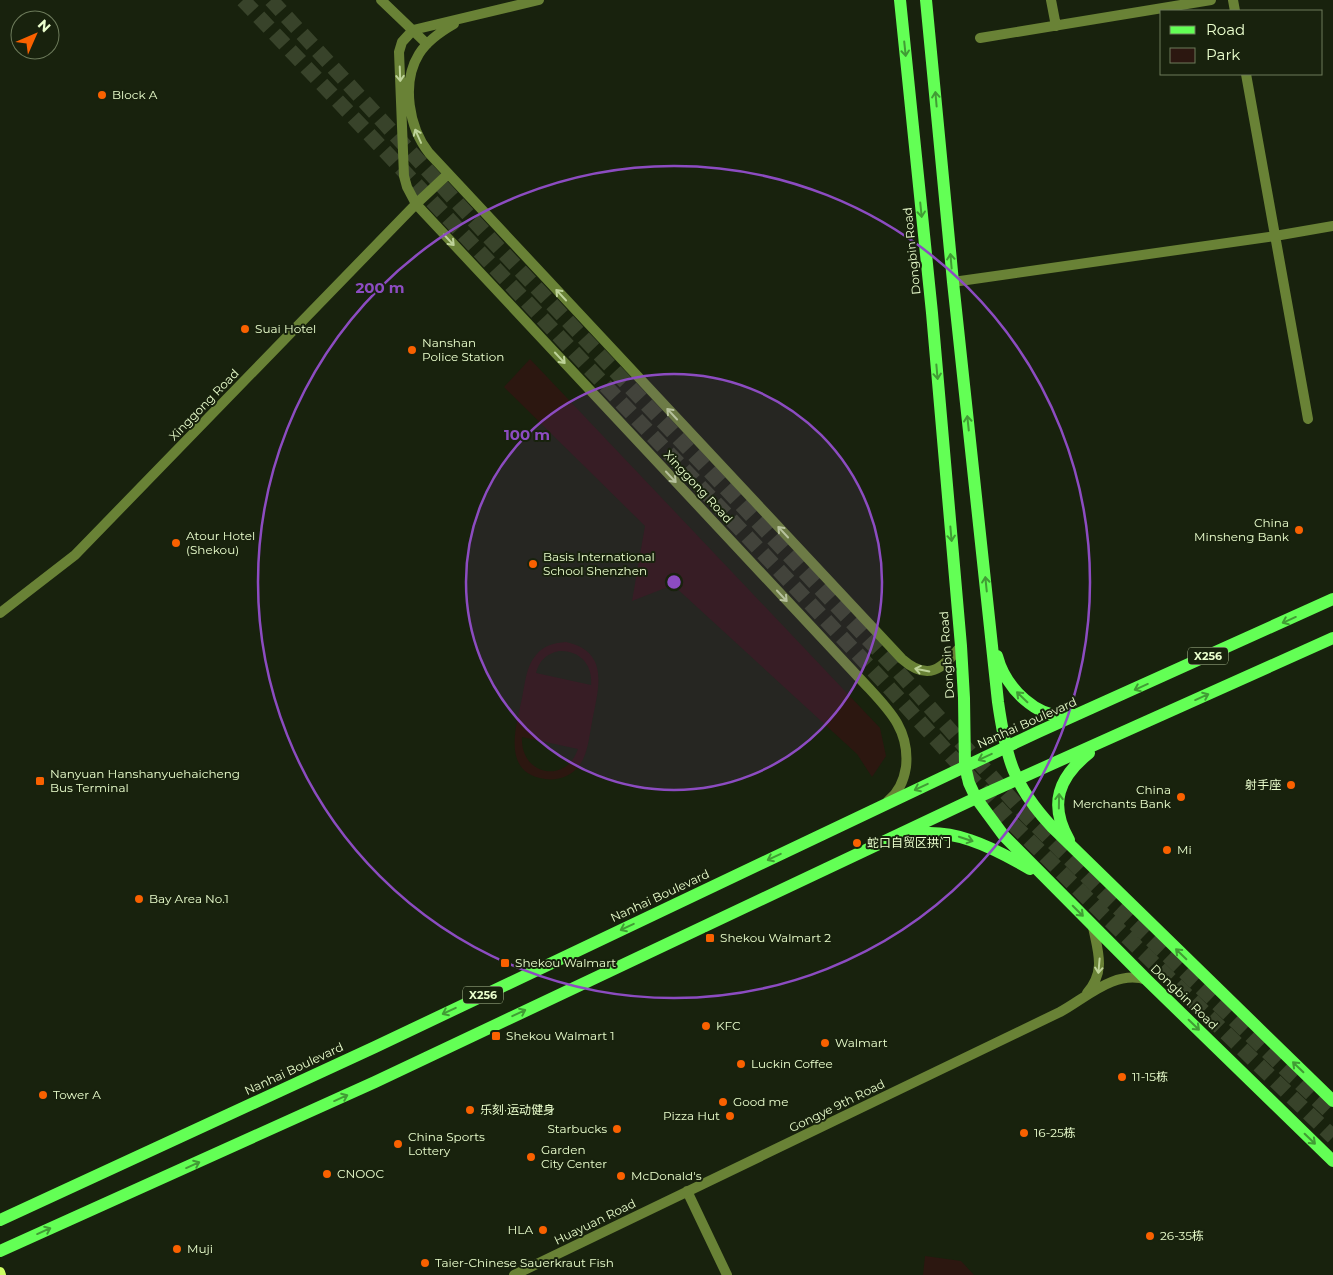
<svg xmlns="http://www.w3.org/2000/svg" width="1333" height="1275" font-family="Montserrat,'Noto Sans SC',sans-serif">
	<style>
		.green { fill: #2c1710; fill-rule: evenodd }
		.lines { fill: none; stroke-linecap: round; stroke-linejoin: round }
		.motorway-tunnel { stroke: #38432a; stroke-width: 15; stroke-dasharray: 15 8; stroke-linecap: butt }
		.minor { stroke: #698236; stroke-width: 10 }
		.tertiary { stroke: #698236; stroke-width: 10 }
		.secondary { stroke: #ceff65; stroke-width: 10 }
		.primary { stroke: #63ff55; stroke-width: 12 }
		.oneway { stroke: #419c35 }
		.oneway2 { stroke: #bed399 }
		.ring { fill: none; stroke: #8c4cc1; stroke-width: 2.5 }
		.poi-dot { fill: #f96100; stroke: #18220d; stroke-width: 2 }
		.labels { text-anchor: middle; stroke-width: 4; stroke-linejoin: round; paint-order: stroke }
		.shield { fill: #18220d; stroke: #acbd94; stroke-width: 1 }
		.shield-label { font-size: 11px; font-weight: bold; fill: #ebffce }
		.poi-label { font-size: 12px; fill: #ebffce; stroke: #18220d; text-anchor: start }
		.street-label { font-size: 12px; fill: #ebffce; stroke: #18220d }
		.centre { fill: #8c4cc1; stroke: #18220d; stroke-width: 2.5 }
		.ring-label { font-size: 15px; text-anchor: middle; font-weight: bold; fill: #8c4cc1; stroke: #18220d; stroke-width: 4; stroke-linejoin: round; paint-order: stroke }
	</style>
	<rect width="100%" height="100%" fill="#18220d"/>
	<!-- green -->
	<path class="green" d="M530,359l350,369 6,28 -14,21 -15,-23 -184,-169 -41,16 13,-75 -141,-139z
		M566,642c45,10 32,47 26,80 -3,15 -4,32 -13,44 -8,10 -21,15 -34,13 -44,-6 -29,-52 -23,-81 3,-14 4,-32 14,-43 8,-10 18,-12 30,-13zM559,651c20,-1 34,13 32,34l-55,-12c3,-12 10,-19 23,-22zM522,737l56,12c-12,36 -58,26 -56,-12z
		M925,1256l36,5 13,14h-51z"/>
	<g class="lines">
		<!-- motorway-tunnel -->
		<path class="motorway-tunnel" d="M243,0l639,680 130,143 91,91 230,223
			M271,0l227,247 397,421 128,144 89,90 221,213"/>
		<!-- minor -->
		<path class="minor" d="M1051,0l5,26
			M1233,0l2,11
			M980,38l231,-38
			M1246,74l62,345
			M953,282l322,-46 58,-10"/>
		<!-- tertiary -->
		<path class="tertiary" d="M381,0l46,44
			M539,0l-126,30 -11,12 -3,10 5,124 3,11 9,17 448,479c24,26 46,46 42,84 -2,13 -8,26 -18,34
			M454,24c-14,8 -27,17 -35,30 -18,29 -10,74 10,99l473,506c26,23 40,10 59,-13
			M0,613l75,-58 341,-351 32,-30
			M1087,993c19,-22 11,-41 6,-66
			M687,1191l40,84
			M514,1275l546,-263c26,-14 55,-43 87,-32"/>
		<!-- secondary -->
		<path class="secondary" d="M0,1272l1,3"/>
		<!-- primary -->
		<path class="primary" d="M900,0l32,313 29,333 3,52 1,68 4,17 7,15 28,38 143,144 186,181
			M926,0l27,282 45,420c8,56 15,83 54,125l281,274
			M997,656c8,31 41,66 76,59
			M906,836c44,-11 86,11 124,33
			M1069,840c-21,-36 -10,-63 20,-87
			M0,1220l375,-173 663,-315 295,-133
			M0,1251l375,-169 601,-284 357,-160"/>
	</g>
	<!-- one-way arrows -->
	<defs><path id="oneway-shaft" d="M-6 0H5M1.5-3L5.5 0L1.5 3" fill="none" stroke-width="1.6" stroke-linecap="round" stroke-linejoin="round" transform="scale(1.25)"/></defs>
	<g class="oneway">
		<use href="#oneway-shaft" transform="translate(905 49) rotate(84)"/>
		<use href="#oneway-shaft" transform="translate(936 99) rotate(-95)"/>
		<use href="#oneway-shaft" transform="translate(921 210) rotate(84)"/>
		<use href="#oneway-shaft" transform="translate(951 261) rotate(-95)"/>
		<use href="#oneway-shaft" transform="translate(937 372) rotate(85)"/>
		<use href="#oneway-shaft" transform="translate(968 423) rotate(-96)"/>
		<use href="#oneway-shaft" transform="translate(951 534) rotate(85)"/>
		<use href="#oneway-shaft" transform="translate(986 584) rotate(-96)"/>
		<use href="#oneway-shaft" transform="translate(1289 620) rotate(156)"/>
		<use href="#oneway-shaft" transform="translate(1141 687) rotate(156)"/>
		<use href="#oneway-shaft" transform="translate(1022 697) rotate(-136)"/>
		<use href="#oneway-shaft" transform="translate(1202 697) rotate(-24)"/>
		<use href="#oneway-shaft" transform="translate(985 757) rotate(155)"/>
		<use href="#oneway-shaft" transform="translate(921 787) rotate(155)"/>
		<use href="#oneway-shaft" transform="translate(1059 801) rotate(-89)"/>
		<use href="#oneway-shaft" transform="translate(966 839) rotate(18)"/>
		<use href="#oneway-shaft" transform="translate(774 857) rotate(155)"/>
		<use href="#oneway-shaft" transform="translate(1078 911) rotate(45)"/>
		<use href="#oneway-shaft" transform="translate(627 927) rotate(155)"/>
		<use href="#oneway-shaft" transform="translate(1181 954) rotate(-136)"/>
		<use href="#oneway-shaft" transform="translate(449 1011) rotate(155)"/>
		<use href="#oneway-shaft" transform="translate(519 1013) rotate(-25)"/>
		<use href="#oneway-shaft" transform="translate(1194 1025) rotate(44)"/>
		<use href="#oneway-shaft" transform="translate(1298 1067) rotate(-136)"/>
		<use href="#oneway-shaft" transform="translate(341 1098) rotate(-24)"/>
		<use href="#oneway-shaft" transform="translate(1310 1139) rotate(44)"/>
		<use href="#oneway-shaft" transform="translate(193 1165) rotate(-24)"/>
		<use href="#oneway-shaft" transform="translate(44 1231) rotate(-24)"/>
	</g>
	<g class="oneway2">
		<use href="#oneway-shaft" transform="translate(400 74) rotate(88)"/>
		<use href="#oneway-shaft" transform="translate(418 136) rotate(-114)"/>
		<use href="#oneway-shaft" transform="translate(449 240) rotate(47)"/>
		<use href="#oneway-shaft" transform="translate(561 295) rotate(-133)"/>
		<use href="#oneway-shaft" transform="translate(560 358) rotate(47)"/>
		<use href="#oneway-shaft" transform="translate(672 414) rotate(-133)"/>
		<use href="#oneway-shaft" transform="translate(671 477) rotate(47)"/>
		<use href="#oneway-shaft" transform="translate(783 532) rotate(-133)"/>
		<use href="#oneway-shaft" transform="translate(782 596) rotate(47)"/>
		<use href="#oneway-shaft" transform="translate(922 670) rotate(-169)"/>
		<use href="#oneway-shaft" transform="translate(1099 966) rotate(95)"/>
	</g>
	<!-- distance rings -->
	<circle cx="674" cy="582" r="208" fill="#8c4cc1" fill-opacity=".12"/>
	<g class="ring">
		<circle cx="674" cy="582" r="208"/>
		<circle cx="674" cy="582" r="416"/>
	</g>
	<!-- markers -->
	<g class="poi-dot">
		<circle cx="102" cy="95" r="5"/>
		<circle cx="245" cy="329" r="5"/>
		<circle cx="412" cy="350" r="5"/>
		<circle cx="1299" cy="530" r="5"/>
		<circle cx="176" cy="543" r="5"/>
		<circle cx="533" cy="564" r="5"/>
		<rect x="35" y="776" width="10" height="10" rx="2.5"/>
		<circle cx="1291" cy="785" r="5"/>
		<circle cx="1181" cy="797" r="5"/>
		<circle cx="857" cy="843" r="5"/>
		<circle cx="1167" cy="850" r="5"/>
		<circle cx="139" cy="899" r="5"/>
		<rect x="705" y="933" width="10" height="10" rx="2.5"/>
		<rect x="500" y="958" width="10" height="10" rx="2.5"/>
		<circle cx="706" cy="1026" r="5"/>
		<rect x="491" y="1031" width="10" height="10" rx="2.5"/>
		<circle cx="825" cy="1043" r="5"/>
		<circle cx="741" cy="1064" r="5"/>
		<circle cx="1122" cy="1077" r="5"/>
		<circle cx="43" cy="1095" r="5"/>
		<circle cx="723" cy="1102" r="5"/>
		<circle cx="470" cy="1110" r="5"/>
		<circle cx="730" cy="1116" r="5"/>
		<circle cx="617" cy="1129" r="5"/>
		<circle cx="1024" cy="1133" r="5"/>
		<circle cx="398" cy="1144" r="5"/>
		<circle cx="531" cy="1157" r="5"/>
		<circle cx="327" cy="1174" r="5"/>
		<circle cx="621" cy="1176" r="5"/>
		<circle cx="543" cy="1230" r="5"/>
		<circle cx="1150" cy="1236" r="5"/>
		<circle cx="177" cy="1249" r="5"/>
		<circle cx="425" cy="1263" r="5"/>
	</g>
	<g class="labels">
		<!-- shield labels -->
		<g class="shield">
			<rect x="1188" y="647.5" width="40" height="17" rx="4"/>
			<rect x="463" y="986.5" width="40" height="17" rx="4"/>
		</g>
		<g class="shield-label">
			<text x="1208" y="660">X256</text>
			<text x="483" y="999">X256</text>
		</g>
		<!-- poi labels -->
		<g class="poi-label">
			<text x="112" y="99">Block A</text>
			<text x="255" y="333">Suai Hotel</text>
			<text x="422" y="347">Nanshan<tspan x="422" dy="14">Police Station</tspan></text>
			<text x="1289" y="527" text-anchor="end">China<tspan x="1289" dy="14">Minsheng Bank</tspan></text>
			<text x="186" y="540">Atour Hotel<tspan x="186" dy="14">(Shekou)</tspan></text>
			<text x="543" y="561">Basis International<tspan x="543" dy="14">School Shenzhen</tspan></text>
			<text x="50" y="778">Nanyuan Hanshanyuehaicheng<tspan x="50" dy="14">Bus Terminal</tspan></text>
			<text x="1281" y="789" text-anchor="end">射手座</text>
			<text x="1171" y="794" text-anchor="end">China<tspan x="1171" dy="14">Merchants Bank</tspan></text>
			<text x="867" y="847">蛇口自贸区拱门</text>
			<text x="1177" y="854">Mi</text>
			<text x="149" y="903">Bay Area No.1</text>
			<text x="720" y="942">Shekou Walmart 2</text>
			<text x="515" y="967">Shekou Walmart</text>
			<text x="716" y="1030">KFC</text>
			<text x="506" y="1040">Shekou Walmart 1</text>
			<text x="835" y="1047">Walmart</text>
			<text x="751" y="1068">Luckin Coffee</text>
			<text x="1132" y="1081">11-15栋</text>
			<text x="53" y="1099">Tower A</text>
			<text x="733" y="1106">Good me</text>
			<text x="480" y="1114">乐刻·运动健身</text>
			<text x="720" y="1120" text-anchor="end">Pizza Hut</text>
			<text x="607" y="1133" text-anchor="end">Starbucks</text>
			<text x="1034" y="1137">16-25栋</text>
			<text x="408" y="1141">China Sports<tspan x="408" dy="14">Lottery</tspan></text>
			<text x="541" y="1154">Garden<tspan x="541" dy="14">City Center</tspan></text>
			<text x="337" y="1178">CNOOC</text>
			<text x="631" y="1180">McDonald's</text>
			<text x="533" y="1234" text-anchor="end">HLA</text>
			<text x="1160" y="1240">26-35栋</text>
			<text x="187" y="1253">Muji</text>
			<text x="435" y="1267">Taier-Chinese Sauerkraut Fish</text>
		</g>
		<!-- street labels -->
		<g class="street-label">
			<text transform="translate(912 251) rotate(-96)" y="4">Dongbin Road</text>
			<text transform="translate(204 405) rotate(-46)" y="4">Xinggong Road</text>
			<text transform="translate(698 487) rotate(47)" y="4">Xinggong Road</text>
			<text transform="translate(947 655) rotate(-94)" y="4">Dongbin Road</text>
			<text transform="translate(1027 723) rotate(-24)" y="4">Nanhai Boulevard</text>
			<text transform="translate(660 896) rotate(-25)" y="4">Nanhai Boulevard</text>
			<text transform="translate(1184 997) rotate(44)" y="4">Dongbin Road</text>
			<text transform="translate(294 1069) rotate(-25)" y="4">Nanhai Boulevard</text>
			<text transform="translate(837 1106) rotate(-26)" y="4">Gongye 9th Road</text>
			<text transform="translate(595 1222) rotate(-26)" y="4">Huayuan Road</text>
		</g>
	</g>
	<circle cx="674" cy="582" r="8" class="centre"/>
	<g class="ring-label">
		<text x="380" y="293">200 m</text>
		<text x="527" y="440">100 m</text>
	</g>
	<!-- legend -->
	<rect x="1160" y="10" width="162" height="65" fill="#18220d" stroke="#6c7a5a"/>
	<rect x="1170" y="26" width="25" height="8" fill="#63ff55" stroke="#6c7a5a"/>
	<text x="1206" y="35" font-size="15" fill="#ebffce">Road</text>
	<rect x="1170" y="48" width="25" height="15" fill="#2c1710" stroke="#6c7a5a"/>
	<text x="1206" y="60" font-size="15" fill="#ebffce">Park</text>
	<!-- north arrow -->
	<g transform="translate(35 35) rotate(45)"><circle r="24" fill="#18220d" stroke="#6c7a5a"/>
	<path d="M0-4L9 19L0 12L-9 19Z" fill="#f96100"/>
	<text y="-8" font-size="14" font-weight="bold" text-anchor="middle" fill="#ebffce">N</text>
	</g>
</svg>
